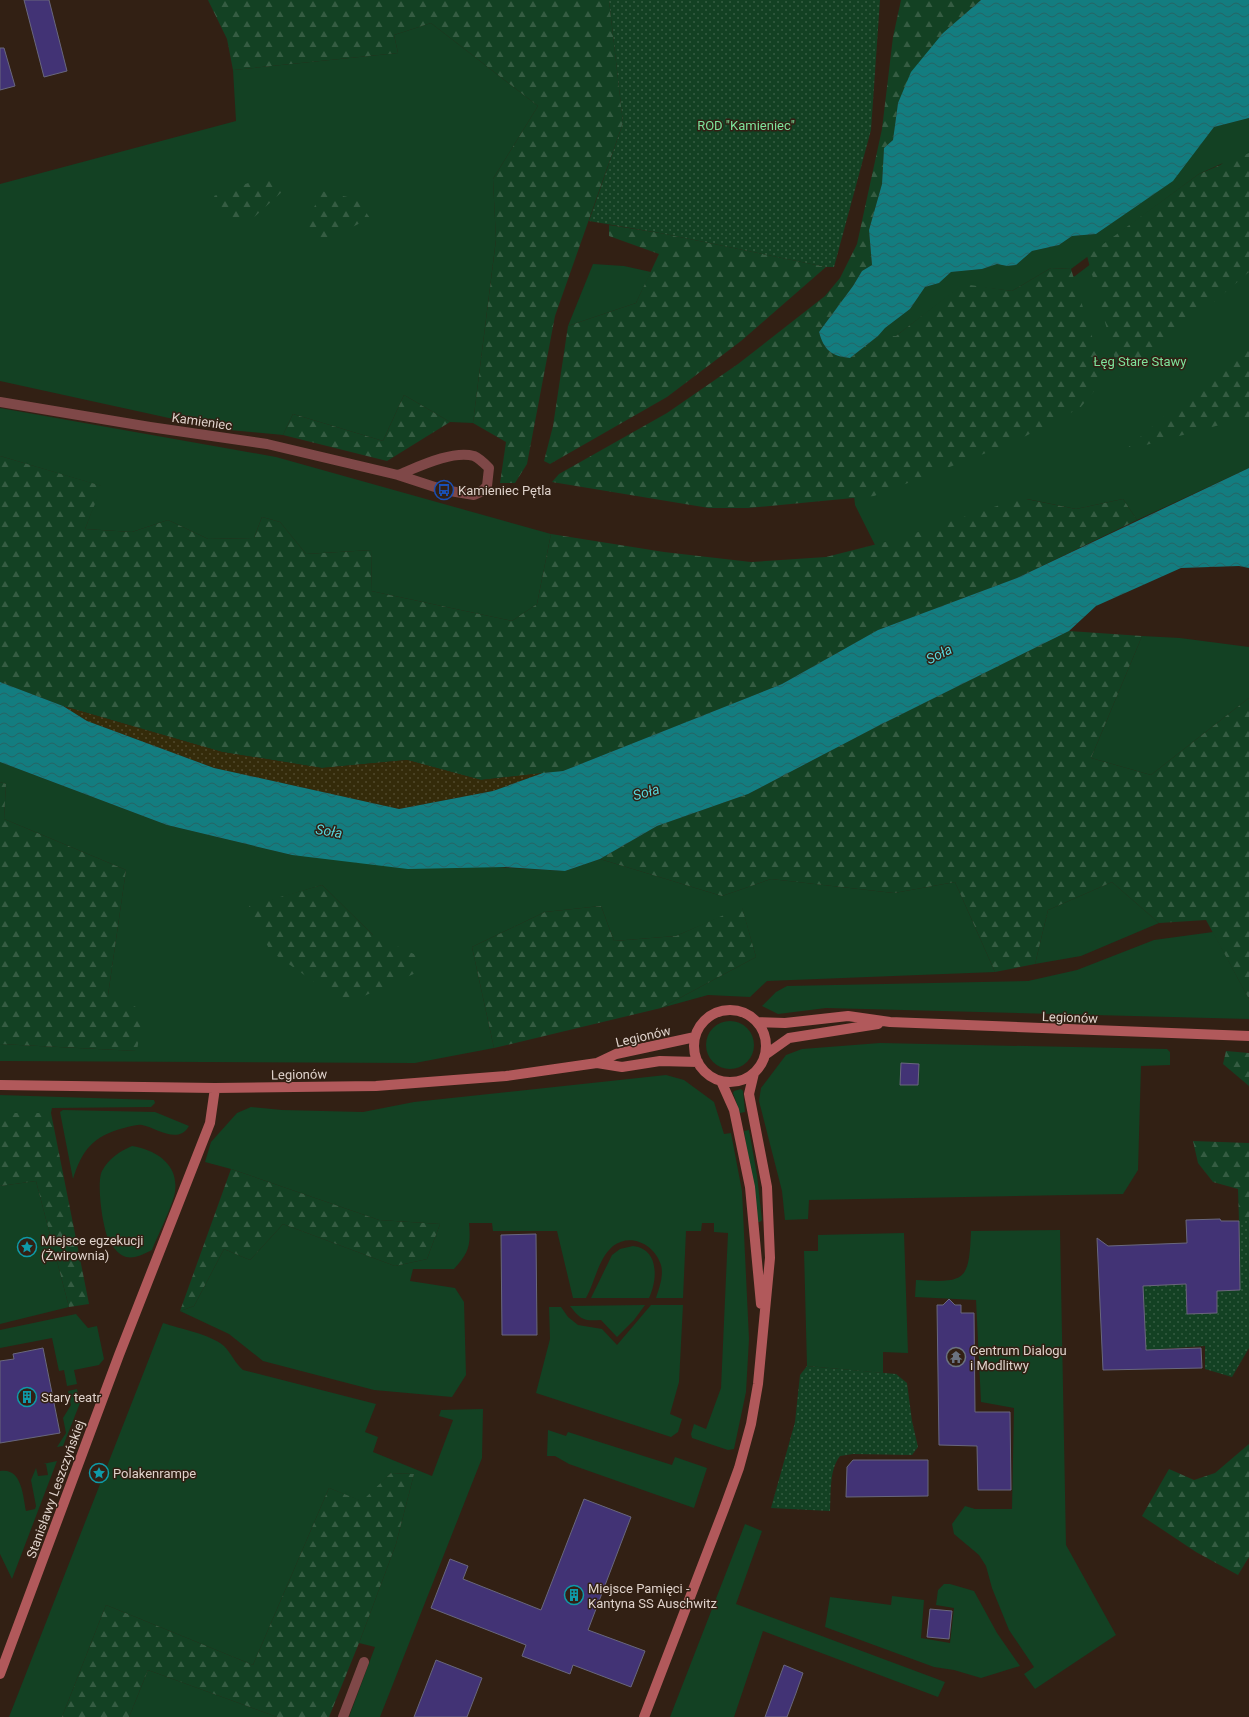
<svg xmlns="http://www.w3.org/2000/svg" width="1249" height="1717" font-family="Roboto,sans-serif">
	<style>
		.green { fill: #134123; fill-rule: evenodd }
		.forest { fill: url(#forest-firs) }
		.sand { fill: url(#sand-dots) }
		.garden { fill: url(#garden-dots) }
		.water { fill: url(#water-waves) }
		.building { fill: #423375; stroke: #69677d }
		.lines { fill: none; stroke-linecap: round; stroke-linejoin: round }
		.street { stroke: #7f4848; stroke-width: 10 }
		.secondary { stroke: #b1595b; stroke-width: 10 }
		.labels { text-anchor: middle; stroke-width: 3; stroke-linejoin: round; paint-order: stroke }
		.park-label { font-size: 13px; fill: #7de29b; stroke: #322014 }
		.street-label { font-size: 13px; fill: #dfd2cb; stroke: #322014 }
		.poi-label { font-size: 13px; fill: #dfd2cb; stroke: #322014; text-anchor: start }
		.water-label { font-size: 14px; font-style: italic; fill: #57d6db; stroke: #322014 }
	</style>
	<defs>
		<pattern id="forest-firs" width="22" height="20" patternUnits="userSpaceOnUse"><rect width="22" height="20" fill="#134123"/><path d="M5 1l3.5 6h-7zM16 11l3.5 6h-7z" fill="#355c42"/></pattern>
		<pattern id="sand-dots" width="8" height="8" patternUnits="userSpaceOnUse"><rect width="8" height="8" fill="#342b0a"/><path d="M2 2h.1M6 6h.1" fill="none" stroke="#51492c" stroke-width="1.8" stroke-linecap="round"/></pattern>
		<pattern id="garden-dots" width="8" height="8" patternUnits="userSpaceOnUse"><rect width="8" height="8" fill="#134123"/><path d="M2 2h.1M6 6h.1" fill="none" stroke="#355c42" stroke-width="1.8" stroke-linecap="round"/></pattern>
		<pattern id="water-waves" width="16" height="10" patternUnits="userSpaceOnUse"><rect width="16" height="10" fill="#137d80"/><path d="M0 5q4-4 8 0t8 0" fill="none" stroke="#266465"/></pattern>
	</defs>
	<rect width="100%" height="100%" fill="#322014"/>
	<!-- green -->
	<path class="green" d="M431,23l107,83 -45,73 3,60 -23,184 -23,-1 -46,-27 -21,46 -90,-27 -10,21 -64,-6 -219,-48v-197l236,-63 -3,-51 165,-17 -4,-18z
		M1249,118v350l-112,52 -14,-21 -47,10 -49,-10 -143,64 -29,-58 -14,-130 120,-65 114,-34 148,-113 -24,11 -128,95 -20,-1 -39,23 -49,-6 -67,51h-18l7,-8 25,-19 15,-22 14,-4 12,-11 31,-3 15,-5 10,2 9,-1 16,-14 27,-6 13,-9 24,-2 76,-53 42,-54z
		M593,264l31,2 27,6 -15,31 -68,23z
		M0,408l276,49 275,77 -14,70 -25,17 -141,-30 1,-41 -66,4 -26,-32 -18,-5 -8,21 -46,1 -40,-19 -36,12 -47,-3 16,-43 -101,-30z
		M1142,636l38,2 69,9v51l-98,77 -60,-17z
		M0,762l167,63 125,30 273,16 35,-12 122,37 49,-17 123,14 61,-11 40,90 -228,9 -17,16 -42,-2 -47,13 95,-51 -14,-49 -66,28 -62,5 -13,-35 -56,6 -73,35 22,101 -79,15 -415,-2v-17l137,7 -29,-56 18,-125 -122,-51 2,-35 -6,-2zM322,885l51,50 -124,-28z
		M1112,882l47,41 -78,33 -46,8 13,-54z
		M1213,932l36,67v20l-423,-11 -48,6 -16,-8 14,-14 11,-6 241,-5 49,-11 77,-30z
		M706 1045a24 24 0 1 1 48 0a24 24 0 1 1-48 0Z
		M880,1043l287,6 3,3v13l-29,1 -3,104 -15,24 -314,6 -1,19 -23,1 -3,-29 -23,-90 2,-13 25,-33 16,-6z
		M666,1075l18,5 30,22 10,32 7,-1 11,58 7,148 -3,53 -12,57 -6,1 -36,-12 -1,-4 3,-10 12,5 15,-41 7,-155 -14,-1v-9h-12l-1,8h-15l-3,67h-27c3,-10 8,-22 5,-33 -6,-20 -30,-33 -48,-19 -15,13 -18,36 -27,52h-13l-16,-67h-64l-1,-8h-23c2,22 0,30 -15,46h-41l-3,12 45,7 9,14 2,73 -14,22 -78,-7 -111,-29 -34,-27 -49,-23 14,-5 30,-57 26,11 33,-36 112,42 32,-7 13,-35 -61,-4 -148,-51 -26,-7 6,-20 26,-29 14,-6 31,3 81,2 51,-10z
		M741,1089l2,2 2,21 -5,1 -7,-20 1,-2z
		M0,1095l154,5 1,3 -4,4 -99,1 -1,5h-51z
		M63,1110l92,2 34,14c-11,19 -32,2 -47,-1 -5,-1 -13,2 -18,3 -31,8 -42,22 -51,51l-13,-67z
		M749,1130l8,45 5,45 -2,2h-2l-14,-91z
		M132,1146c24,4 47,18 43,46 -3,15 -17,43 -23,58 -8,4 -17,9 -26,7 -7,-2 -12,-9 -16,-14 -7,-12 -14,-60 -8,-72 7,-13 17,-19 30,-25z
		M36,1181l33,126 -69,17v-138z
		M1060,1230l6,315 50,90 -81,54 -11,-15 10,-7 -25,-37 -17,-42 -6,-22 -7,-11 -25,-21 -2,-10 13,-18 10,3h37l2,-101 -33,-6 -5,-102 -61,-3 1,-17c50,3 53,1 55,-49z
		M904,1233l4,120 -25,-1v21l-76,-7 -3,-115h14v-16z
		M633,1246c26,3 25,33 16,52h-58l21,-43 8,-6z
		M645,1305l-11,15 -17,17 -16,-17c-18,1 -20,0 -31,-14z
		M651,1305h32l-4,77 -9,32 12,5 -4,13 -7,5 -135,-44 14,-54 -1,-32h12l7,10 10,8 24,4 15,16z
		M76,1314l12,14 9,-2 7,33 -5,6 -25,5 3,14 -10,2 -3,-16 -5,1 -7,-33 -52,10v-18z
		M163,1323c17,6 47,11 61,23 7,7 11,17 19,24l133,34 -11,28 13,5 -5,15 59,24 21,-56 -14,-4 2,-6 42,-1 -1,49 -102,259h-31l26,-70 -16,-4 37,-99 18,-70 -23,-1 -28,29 -34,-14 -76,177 -147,-60 -44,112h-53z
		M77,1389l3,14 -17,43 -6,1 9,-14 -3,-15 8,-13 -3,-14z
		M548,1430l18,6 2,-4 104,33 3,-8 32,11 -13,40 -125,-44 -14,-8h-8z
		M57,1461l-45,118 -12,-25v-83c22,-4 23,25 26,40l9,-2 1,-3 -5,-26 5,-12 2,8 10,-1 -2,-11h-3z
		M745,1524l17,7 -26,73 209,78 -7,15 -175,-66 -29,86h-64z
		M944,1584h6l24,7 23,42 23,33 -39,12 -27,-8 -20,-3 -109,-40 5,-30 61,8 1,-9 32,4 -3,38 29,5 4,-35 -18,-3 2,-15z
		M148,1670l129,47h-148z"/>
	<!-- forest -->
	<path class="forest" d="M208,0h401l14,123 -68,193 -28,148 -12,19h-15l6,-41 -33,-19 23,-183 -3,-61 45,-73 -107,-83 -37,12 4,18 -165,17 -6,-31z
		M901,0h80l-38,33 -45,70 -5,37 -9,8 -2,36 -13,46 3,35 -10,6 -9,15 -34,46c5,18 12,24 31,26l28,-22h18l67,-52 49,7 39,-23 20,1 34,109 -25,30 -68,35 -138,53 -126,12h-39l-157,-26 7,-8 108,-61 71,-49 87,-68 15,-18 17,-34 25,-115 11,-92z
		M1249,153v119l-128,109 -34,-125 112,-82z
		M272,174l12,16 -32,29 -24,4 -14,-27z
		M322,191l34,8 14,19 -43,22 -24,-10z
		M609,225l51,8 166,34 -85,74 -74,56 -117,67 -6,-3 9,-35 15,-100 68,-23 23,-49 -50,-18z
		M1249,343v74l-125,34z
		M404,395l46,27 -63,39 -104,-26 10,-21 90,27z
		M0,456l102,30 -17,43 47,3 36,-12 40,19 46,-1 8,-21 18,5 26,32 66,-4 -1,41 141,30 25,-17 14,-70 113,18 87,10 75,-5 71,-18 124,-41 55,11 47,-10 14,21 -120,58 -139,52 -96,54 -219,87 -82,9 -74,-20 -85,8 -100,-16 -159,-46 -63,-24z
		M1069,631l73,5 -51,122 60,17 98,-77v301l-43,-79 -47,3 -47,-41 -64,28 -13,54 -40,8 -40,-90 -61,11 -123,-14 -49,17 -122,-37 57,-33 91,-32 130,-68z
		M0,782l6,2 -2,35 122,51 -18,125 35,15 -6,41 -137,-7z
		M322,885l51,50 43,20 2,17 -72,32 -76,-53 -21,-45z
		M601,906l13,35 62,-5 66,-29 14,50 -95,51 -167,40 -22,-101 73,-35z
		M1226,1051l23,2v33l-26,-22z
		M0,1113h51l38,191 -20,3 -33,-126 -36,5z
		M1193,1141l56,2v78h-10l-1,-32 -25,-7 -15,-19z
		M231,1169l148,51 61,4 -13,35 -32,7 -112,-42 -33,36 -26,-11 -30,57 -14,5z
		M1249,1444v113l-11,18 -42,-23 -54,-36 27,-47 25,11 21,-7z
		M391,1473l23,1 -18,70 -37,99 -30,74h-52l-129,-47 -19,47h-67l44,-112 147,60 76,-177 33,13z"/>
	<!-- sand -->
	<path class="sand" d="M63,706l159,46 100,16 85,-8 74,20 62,-7 -50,18 -94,18 -185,-41 -127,-47z"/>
	<!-- garden -->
	<path class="garden" d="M609,0h271l-9,130 -37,137h-8l-166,-34 -71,-12 34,-98z
		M1239,1221h10v127l-17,29 -27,-8v-23l-59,4 -3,-64 46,-2 -3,9 1,21 30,-1v-22l23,-1z
		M807,1366l89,8 11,9 5,38 6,26 -6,8 -59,-1 -13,2c-11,14 -9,38 -10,55l-59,-3 24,-86 5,-47z"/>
	<!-- water -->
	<path class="water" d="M981,0h268v118l-35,9 -41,54 -77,53 -24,2 -13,9 -27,6 -16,14 -9,1 -10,-2 -15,5 -31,3 -12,11 -14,4 -15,22 -25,19 -7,8 -28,22c-19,-2 -26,-8 -31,-26l34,-46 9,-15 10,-6 -3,-35 13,-46 2,-36 9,-8 5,-37 13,-31 32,-39z
		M1249,468v100l-10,-2 -58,2 -85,38 -27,25 -191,95 -130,68 -91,32 -57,33 -35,12 -60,-4 -97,2 -116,-14 -125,-30 -167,-63v-80l63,24 24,15 127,47 185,41 94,-18 50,-18 20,-2 219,-87 96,-54 139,-52z"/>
	<!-- building -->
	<path class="building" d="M24,0h25l18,71 -23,6z
		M0,48h4l11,38 -15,4z
		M901,1063l18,1 -1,21h-18z
		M1220,1219l1,2h18l1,69 -23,1v22l-30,1 -1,-30 -43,2 3,64 55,-2 1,20 -99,2 -6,-132 11,8 79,-3 -1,-23z
		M536,1234l1,101h-35l-1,-100z
		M949,1299l6,6h6v8h13l1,99h35l1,78h-33l-1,-44 -38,-1 -2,-140h6z
		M43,1348l17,85 -60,10v-82l14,-2 -1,-5z
		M853,1460h75v36l-82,1 1,-30z
		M584,1499l47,18 -43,113 57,21 -14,36 -58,-22 -3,9 -48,-18 4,-11 -95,-37 19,-49 18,7 -5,13 78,31z
		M930,1609l22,2 -3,28 -22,-2z
		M436,1660l46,18 -15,39h-53z
		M784,1665l19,8 -7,20 -9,24h-22z"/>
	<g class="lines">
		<!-- street -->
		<path class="street" d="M0,402l150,25 117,17 131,31 46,15 30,5 7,-3 6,-6 2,-18c-4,-4 -10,-10 -15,-12 -22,-6 -56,11 -76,19
			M343,1717l21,-55"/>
		<!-- secondary -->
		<path class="secondary" d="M694 1046a36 36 0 1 1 72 0a36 36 0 1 1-72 0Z
			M757,1022l28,1 63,-7 42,6 359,14
			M765,1055l24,-17 89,-14
			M597,1063l19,-9 79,-17
			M721,1081l13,29 16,77 11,117
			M0,1085l215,3 161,-2 130,-10 91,-13 25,4 38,-6 38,1
			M0,1674l119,-319 91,-232 5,-35
			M644,1717l80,-208 15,-41 12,-44 7,-40 12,-126 -3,-71 -18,-93 5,-21"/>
	</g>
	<!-- icons -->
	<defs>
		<symbol id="bus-ring" viewBox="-11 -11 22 22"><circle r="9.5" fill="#322014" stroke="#1a4fb4" stroke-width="1.5"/><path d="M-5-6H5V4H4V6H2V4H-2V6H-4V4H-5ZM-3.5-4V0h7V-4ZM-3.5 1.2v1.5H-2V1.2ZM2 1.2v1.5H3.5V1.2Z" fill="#1a4fb4"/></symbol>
		<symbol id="sight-ring" viewBox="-11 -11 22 22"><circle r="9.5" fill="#322014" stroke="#0f9aa8" stroke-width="1.5"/><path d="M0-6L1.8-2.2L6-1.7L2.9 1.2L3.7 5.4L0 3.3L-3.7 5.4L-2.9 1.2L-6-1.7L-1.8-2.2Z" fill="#0f9aa8"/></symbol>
		<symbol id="temple-ring" viewBox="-11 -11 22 22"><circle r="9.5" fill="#322014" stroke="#6b7280" stroke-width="1.5"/><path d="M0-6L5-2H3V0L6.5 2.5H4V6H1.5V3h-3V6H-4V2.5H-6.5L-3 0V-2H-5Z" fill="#6b7280"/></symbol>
		<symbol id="building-ring" viewBox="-11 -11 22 22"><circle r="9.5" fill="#322014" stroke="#0f9aa8" stroke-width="1.5"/><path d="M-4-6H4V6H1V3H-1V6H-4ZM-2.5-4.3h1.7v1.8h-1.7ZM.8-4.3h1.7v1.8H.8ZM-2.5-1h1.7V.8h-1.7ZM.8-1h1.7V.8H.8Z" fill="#0f9aa8"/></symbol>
	</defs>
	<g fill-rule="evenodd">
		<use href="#bus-ring" x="433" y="479" width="22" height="22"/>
		<use href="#sight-ring" x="16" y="1236" width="22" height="22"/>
		<use href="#temple-ring" x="945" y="1346" width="22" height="22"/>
		<use href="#building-ring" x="16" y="1386" width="22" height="22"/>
		<use href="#sight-ring" x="88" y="1462" width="22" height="22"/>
		<use href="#building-ring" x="563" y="1584" width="22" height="22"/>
	</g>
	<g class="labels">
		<!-- park labels -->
		<g class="park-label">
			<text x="746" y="130">ROD "Kamieniec"</text>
			<text x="1140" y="366">Łęg Stare Stawy</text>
		</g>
		<!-- street labels -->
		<g class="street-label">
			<text transform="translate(202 421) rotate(8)" y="5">Kamieniec</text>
			<text transform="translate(1070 1017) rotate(2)" y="5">Legionów</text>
			<text transform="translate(643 1036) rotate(-13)" y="5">Legionów</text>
			<text transform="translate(299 1074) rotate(-1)" y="5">Legionów</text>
			<text transform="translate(55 1489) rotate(-70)" y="5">Stanisławy Leszczyńskiej</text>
		</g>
		<!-- poi labels -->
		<g class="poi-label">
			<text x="458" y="495">Kamieniec Pętla</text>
			<text x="41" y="1245">Miejsce egzekucji<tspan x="41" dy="15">(Żwirownia)</tspan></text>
			<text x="970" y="1355">Centrum Dialogu<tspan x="970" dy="15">i Modlitwy</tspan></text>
			<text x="41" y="1402">Stary teatr</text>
			<text x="113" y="1478">Polakenrampe</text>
			<text x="588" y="1593">Miejsce Pamięci -<tspan x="588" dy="15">Kantyna SS Auschwitz</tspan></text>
		</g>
		<!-- water labels -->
		<g class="water-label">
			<text transform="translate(939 654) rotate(-26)" y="5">Soła</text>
			<text transform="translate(646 792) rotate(-16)" y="5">Soła</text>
			<text transform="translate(329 831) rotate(9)" y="5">Soła</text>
		</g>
	</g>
</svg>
